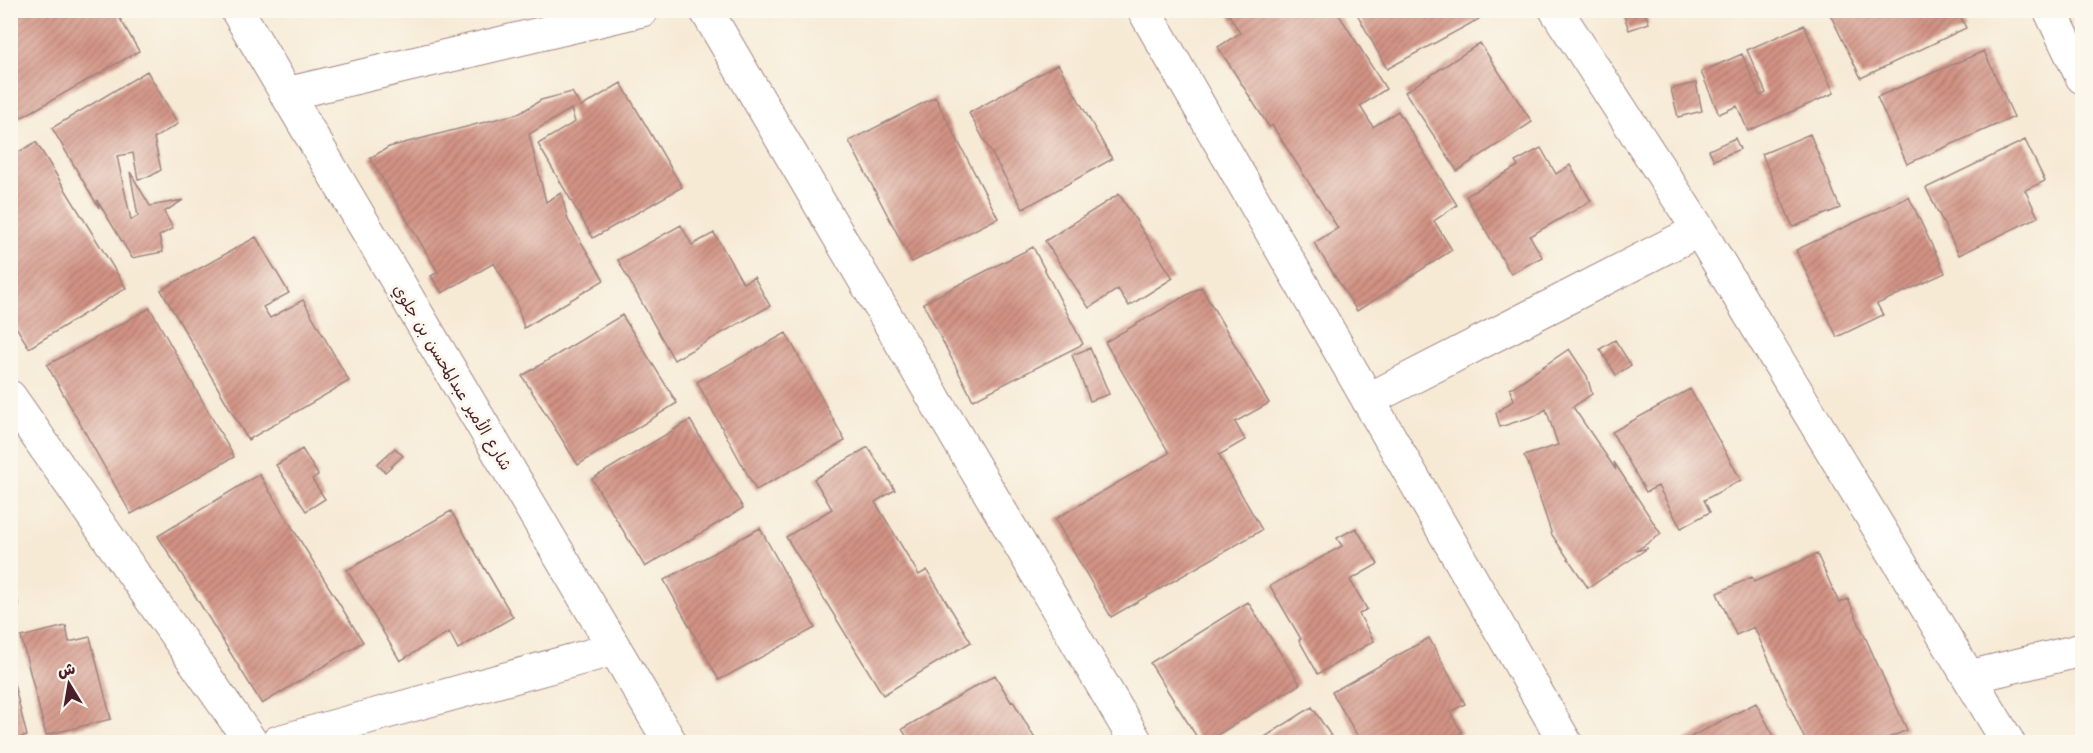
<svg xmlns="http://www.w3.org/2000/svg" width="2093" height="753" font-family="Kalam,'Playpen Sans Arabic',sans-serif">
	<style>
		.building { fill: url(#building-hatch) }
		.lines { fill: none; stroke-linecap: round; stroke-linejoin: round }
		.minor-casing { stroke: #a08480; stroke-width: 35 }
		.minor { stroke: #fff; stroke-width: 33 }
		.labels { text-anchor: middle; stroke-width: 6; stroke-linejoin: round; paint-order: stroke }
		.street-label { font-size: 16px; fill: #4a1f2b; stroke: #fbf7ec }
	</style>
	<defs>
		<pattern id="building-hatch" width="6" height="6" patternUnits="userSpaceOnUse" patternTransform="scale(1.5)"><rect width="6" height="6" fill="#d29384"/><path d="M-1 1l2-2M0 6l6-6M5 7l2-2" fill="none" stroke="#ac776c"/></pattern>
	</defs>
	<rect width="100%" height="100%" fill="#fbf7ec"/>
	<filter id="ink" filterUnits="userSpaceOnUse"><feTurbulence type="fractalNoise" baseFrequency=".0167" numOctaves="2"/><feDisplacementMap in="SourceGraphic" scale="12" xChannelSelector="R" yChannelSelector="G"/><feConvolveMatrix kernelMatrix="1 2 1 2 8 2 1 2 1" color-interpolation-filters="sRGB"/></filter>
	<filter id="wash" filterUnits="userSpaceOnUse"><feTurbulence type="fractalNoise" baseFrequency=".008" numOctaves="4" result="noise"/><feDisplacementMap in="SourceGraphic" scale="24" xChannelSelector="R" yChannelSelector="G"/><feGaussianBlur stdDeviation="1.35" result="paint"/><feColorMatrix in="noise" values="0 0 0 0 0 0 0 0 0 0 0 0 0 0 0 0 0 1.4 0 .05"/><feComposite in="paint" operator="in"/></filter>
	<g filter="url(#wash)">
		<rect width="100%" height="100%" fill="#f6ead5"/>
		<g id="blocks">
			<!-- building -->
			<path class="building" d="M10,10h105l24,41 -129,73z
				M1226,10h110l50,79 -26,17 13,21 25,-16 59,94 -23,16 18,29 -95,61 -43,-68 24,-15 -66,-103 -3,2 -51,-80 22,-14z
				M1355,10h119l5,9 -92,50z
				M1622,10h22l5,13 -20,7z
				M1828,10h129l9,18 -105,50z
				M1804,25l30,68 -86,38 -11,-25 -18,8 -18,-42 41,-18 18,42 6,-3 -19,-43z
				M1480,43l52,79 -75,49 -52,-79z
				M1984,51l30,66 -107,47 -30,-67z
				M1058,64l54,95 -89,50 -54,-96z
				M147,71l31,53 -24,14 7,32 -10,6 -13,3 -5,-26 -16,3 14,64 7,-4 -8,-44 20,34 33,-6 -19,12 9,16 -14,8 4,16 -31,6 -35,-58 2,8 -47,-80z
				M621,83l61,104 -61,35 -28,16 -55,-94 37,-22 -4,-13 -42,25 17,68 15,-9 7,27 36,60 -80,48 -8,-27 -22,-38 -52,30 -11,-17 7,-4 -68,-114 19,-11 131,-34 21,-13 31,-8 9,15z
				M1696,83l6,28 -24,6 -7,-28z
				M935,97l63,121 -86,44 -63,-121z
				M1810,134l30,74 -47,19 -31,-73z
				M1735,138l5,11 -26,11 -5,-10z
				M2025,140l20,41 -20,9 13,27 -79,38 -33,-67z
				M36,142l90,146 -97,60 -19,-31v-160z
				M1541,148l15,26 14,-9 21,36 -61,35 12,21 -31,17 -45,-78 52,-30 -3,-4z
				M1119,194l54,84 -44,28 -11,-17 -29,19 -44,-67z
				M1909,197l36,76 -68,31 6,11 -46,22 -41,-87z
				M681,225l11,20 22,-12 29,50 11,-6 16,29 -96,54 -56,-100z
				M256,237l33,56 -26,14 7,11 33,-18 46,81 -101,59 -87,-150z
				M1033,247l50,97 -110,56 -50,-97z
				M1201,287l68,116 -34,19 10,18 -26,15 43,75 -151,87 -56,-98 114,-66 -64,-111z
				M150,308l84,149 -103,57 -84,-149z
				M622,315l55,88 -99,62 -56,-89z
				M786,333l59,108 -89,49 -59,-108z
				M1615,340l16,25 -15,10 -16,-26z
				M1090,348l19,46 -19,7 -18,-46z
				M1569,349l18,27 5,18 -19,13 43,63 -2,-8 47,72 -25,17 12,-3 -60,40 -36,-53 -24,-72 -4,-7 34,-11 -12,-36 -9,6 -37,12 -4,-14 18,-13 -4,-11z
				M1690,389l51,91 -37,20 6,12 -29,16 -23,-42 -12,6 -34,-60z
				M690,420l53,88 -98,59 -53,-88z
				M868,447l27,43 -20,12 44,73 8,-5 44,72 -88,53 -97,-158 46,-28 -18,-30z
				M395,448l8,8 -18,16 -8,-8z
				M302,449l16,26 -6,4 13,20 -19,12 -30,-46z
				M259,474l104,168 -101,62 -104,-168z
				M451,511l62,106 -55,32 -9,-17 -49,29 -53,-91z
				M760,528l55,100 -96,52 -55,-100z
				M1356,528l22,36 -28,16 17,29 -8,5 15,27 -56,33 -19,-34 2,-1 -31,-53 72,-40 -5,-8z
				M1817,554l22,49 9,-4 59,131 -28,12h-73l-52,-115 -18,8 -19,-42 35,-16 2,5z
				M10,579l9,27 -9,2z
				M1248,602l52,82 -94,58h-6l-50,-79z
				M66,626l3,16 21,-5 21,82 -65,16 -25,-98z
				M1429,638l36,66 -15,8 12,21 -17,9h-84l-29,-50z
				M10,668l17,68 -17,4z
				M995,675l16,27 2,-1 24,41h-127l-8,-13z
				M1756,703l21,39h-96z
				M1312,707l23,35h-78z"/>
		</g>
	</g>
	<g filter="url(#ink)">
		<use href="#blocks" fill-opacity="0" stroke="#a08480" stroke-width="1.5"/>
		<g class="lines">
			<defs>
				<path id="minor" d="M237,10l433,732
					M706,10l430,732
					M1144,10l421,732
					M1556,10l143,220 309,512
					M2050,10l32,67
					M286,94l356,-84
					M10,397l241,345
					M1368,400l331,-170
					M1969,677l113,-27
					M278,742l336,-93"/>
			</defs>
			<!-- minor casing -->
			<use href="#minor" class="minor-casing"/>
			<!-- minor -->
			<use href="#minor" class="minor"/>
		</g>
	</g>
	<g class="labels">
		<!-- street labels -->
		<g class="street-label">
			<text transform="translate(453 377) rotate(59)" y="6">شارع الأمير عبدالمحسن بن جلوي</text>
		</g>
	</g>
	<!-- margin -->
	<rect width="2093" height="753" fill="none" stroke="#fbf7ec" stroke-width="36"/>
	<!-- north arrow -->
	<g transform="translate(69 684) rotate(349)" stroke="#fbf7ec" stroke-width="4.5" paint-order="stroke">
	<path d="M0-4.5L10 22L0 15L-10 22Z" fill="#4a1f2b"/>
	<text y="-9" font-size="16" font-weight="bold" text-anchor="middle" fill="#4a1f2b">ش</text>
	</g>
</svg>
